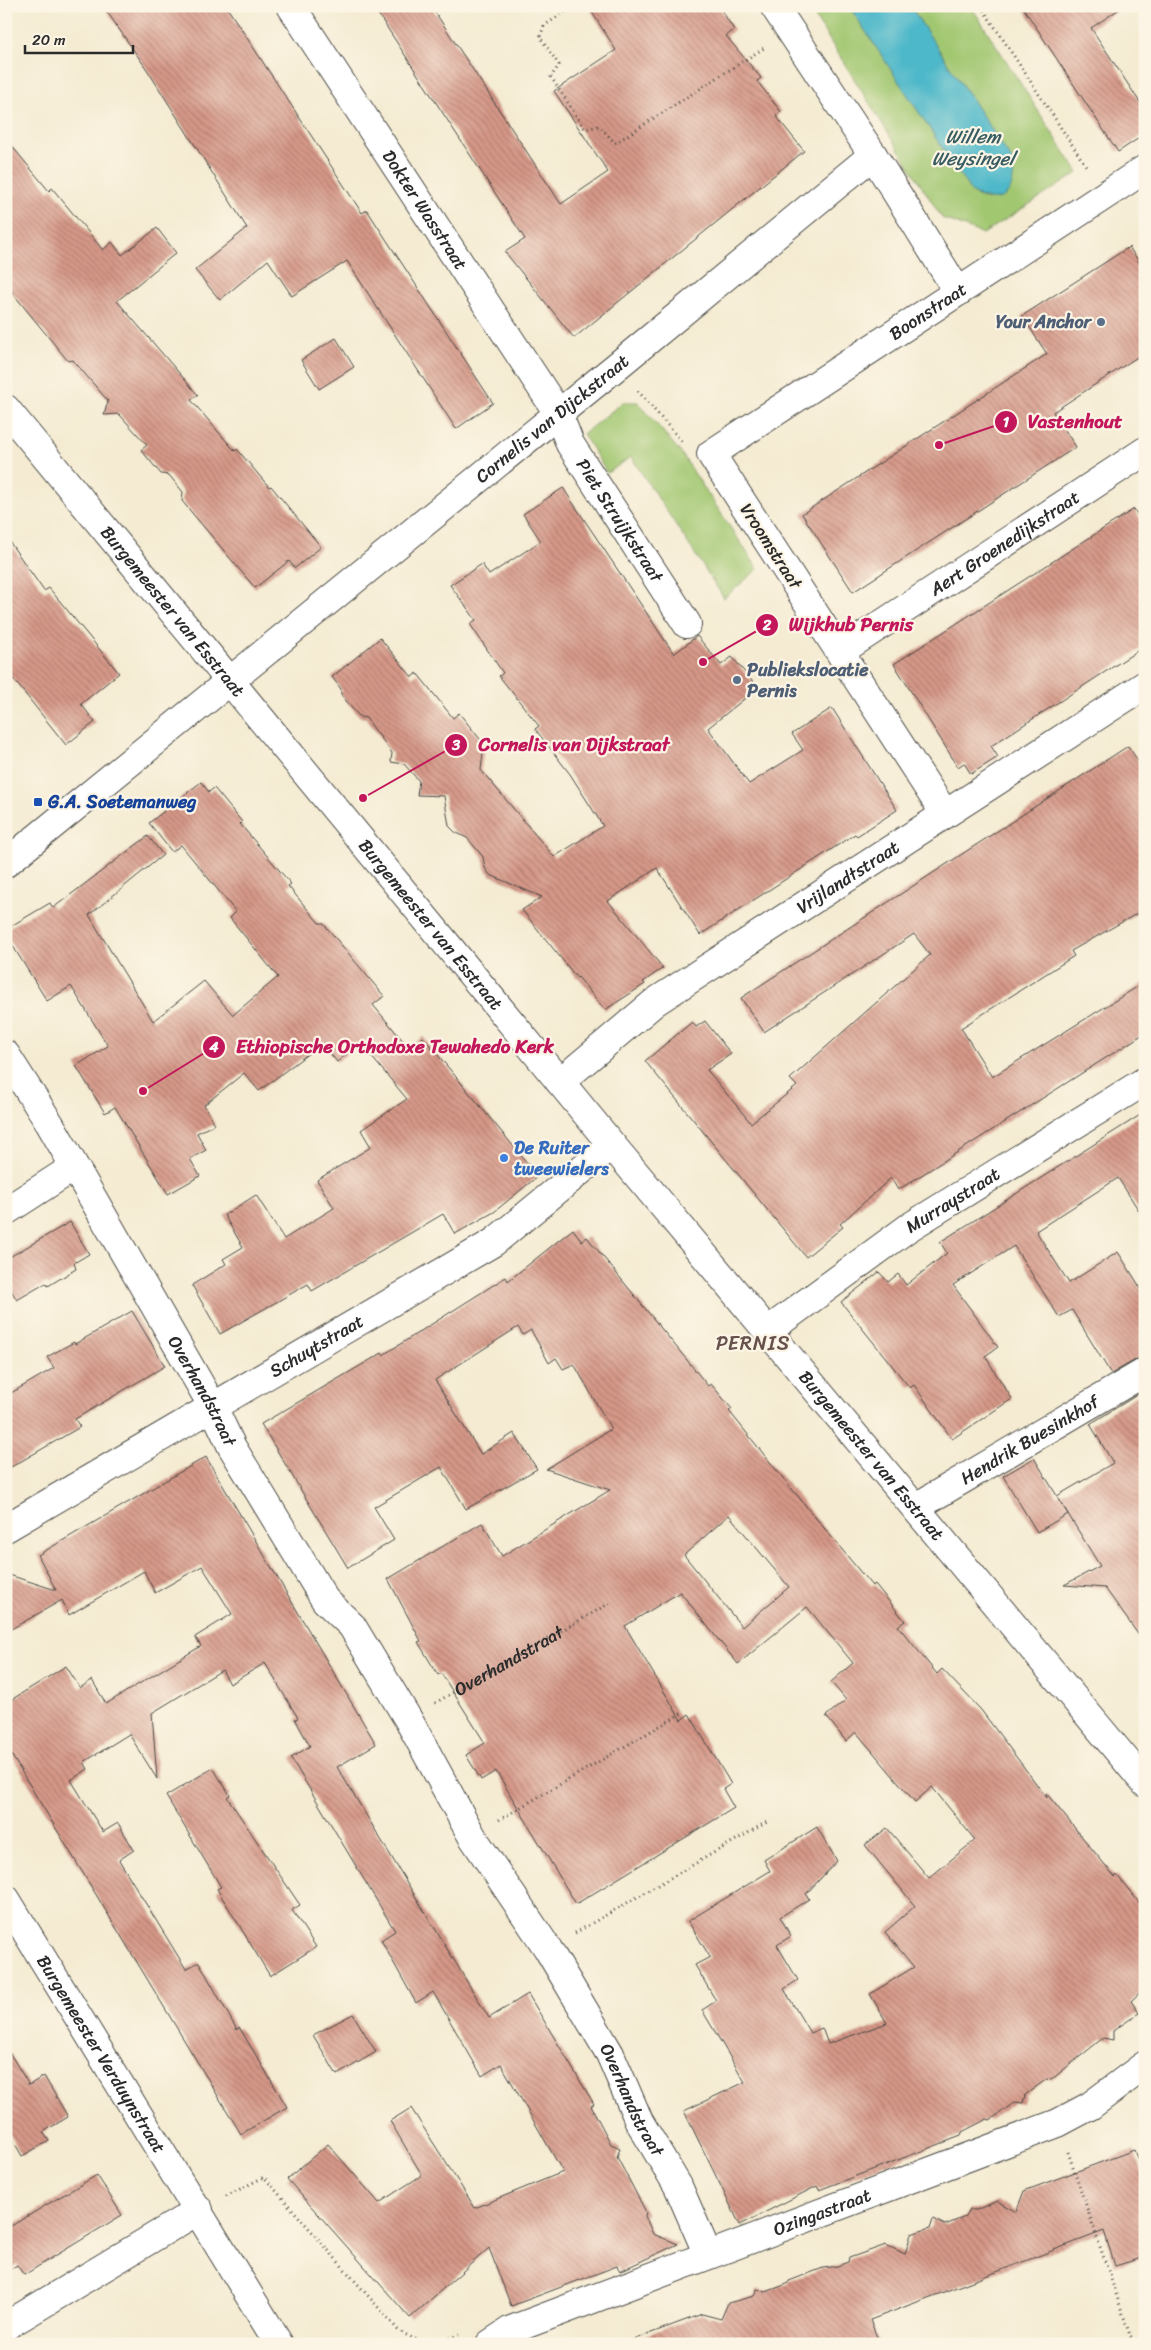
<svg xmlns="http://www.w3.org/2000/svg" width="1151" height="2350" font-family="Sriracha,sans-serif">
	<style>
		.grass { fill: #a2c771; stroke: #66794e }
		.water { fill: #4db8c9; stroke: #3c727a }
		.building { fill: url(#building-back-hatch); fill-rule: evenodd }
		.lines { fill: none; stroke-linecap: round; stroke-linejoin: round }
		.street-casing { stroke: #494844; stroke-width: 30 }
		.path { stroke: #494844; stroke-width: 3; stroke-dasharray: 1 4; stroke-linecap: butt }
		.street { stroke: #fff; stroke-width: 28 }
		.service-dot { fill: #5c6f8a; stroke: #fcf5e5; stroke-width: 2 }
		.transit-dot { fill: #1a4fb4; stroke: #fcf5e5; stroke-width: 2 }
		.shop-dot { fill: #3f7fe0; stroke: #fcf5e5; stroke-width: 2 }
		.labels { text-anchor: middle; stroke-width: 4.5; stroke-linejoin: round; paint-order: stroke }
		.street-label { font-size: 18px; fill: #2b2b2b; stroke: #fcf5e5 }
		.service-label { font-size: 18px; font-weight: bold; fill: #4e5e75; stroke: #fcf5e5; text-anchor: end }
		.transit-label { font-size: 18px; font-weight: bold; fill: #164399; stroke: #fcf5e5; text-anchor: start }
		.shop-label { font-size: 18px; font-weight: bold; fill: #366cbe; stroke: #fcf5e5; text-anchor: start }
		.water-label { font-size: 19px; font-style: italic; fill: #375c62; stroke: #fcf5e5 }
		.quarter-label { font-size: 20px; letter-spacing: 1px; fill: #67514c; stroke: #fcf5e5 }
		.leader { fill: none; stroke: #c2185b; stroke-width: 2 }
		.callout-dot { fill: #c2185b; stroke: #fcf5e5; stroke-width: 2 }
		.mark-label { font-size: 15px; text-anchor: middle; font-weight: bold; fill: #fff }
		.callout-label { font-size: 19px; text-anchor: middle; font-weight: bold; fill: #c2185b; stroke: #fcf5e5; stroke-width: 4.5; stroke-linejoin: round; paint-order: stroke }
	</style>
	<defs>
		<pattern id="building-back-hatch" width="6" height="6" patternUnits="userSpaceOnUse" patternTransform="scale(1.25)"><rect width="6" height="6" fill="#d69888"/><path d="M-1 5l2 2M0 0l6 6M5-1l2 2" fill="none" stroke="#ae7c6f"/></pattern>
	</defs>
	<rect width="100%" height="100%" fill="#fcf5e5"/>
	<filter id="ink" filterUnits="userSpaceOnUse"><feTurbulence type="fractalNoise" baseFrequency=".02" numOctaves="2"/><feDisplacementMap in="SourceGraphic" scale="10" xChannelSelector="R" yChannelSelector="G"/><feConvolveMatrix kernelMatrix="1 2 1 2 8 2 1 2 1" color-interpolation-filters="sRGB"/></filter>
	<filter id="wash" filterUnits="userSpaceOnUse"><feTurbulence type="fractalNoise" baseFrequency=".0096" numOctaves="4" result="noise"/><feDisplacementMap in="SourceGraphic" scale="20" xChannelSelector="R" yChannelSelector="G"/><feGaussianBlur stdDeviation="1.12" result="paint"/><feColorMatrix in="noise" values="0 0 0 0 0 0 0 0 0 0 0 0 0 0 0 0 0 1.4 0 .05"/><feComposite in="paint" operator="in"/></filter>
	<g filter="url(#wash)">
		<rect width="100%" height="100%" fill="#f4ebd2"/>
		<!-- grass -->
		<path class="grass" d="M808,6h41l123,187 15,7 26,-38 -103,-156h61l107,167 -95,61 -41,-16z
			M623,402h15l43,51 77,116 -34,29 -93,-141 -24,16 -24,-39z"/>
		<!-- water -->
		<path class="water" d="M849,6h61l103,156c3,31 -9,47 -41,31z"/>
		<g id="blocks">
			<!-- building -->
			<path class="building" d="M103,6h123l136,207 5,-3 126,193 -37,26 -109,-168 -55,35 -24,-36 -48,40 -25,-30 52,-42 -99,-157z
				M373,6h58l130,198 47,-32 -54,-81 62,-41 -28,-44h131l15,24 -8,6 35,42 -4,3 24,31 -5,4 28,35 -230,187 -69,-86 20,-13z
				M1022,6h102l-33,22 54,82v24l-27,18z
				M6,139l43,52 3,-3 51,62 9,-8 10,13 35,-27 19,25 -59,48 81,94 -7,5 44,51 2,-2 32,38 2,-1 50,61 -26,21 -6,-7 -34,27 -73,-87 1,-9 -14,-17 -8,-1 -20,-24 6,-5 -28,-31 -15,1 4,-14 -35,-41 -5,1 -62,-76z
				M1129,247l16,24v81l-92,60 23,35 -223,145 -51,-78 245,-160 -25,-38z
				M336,338l18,29 -35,22 -18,-29z
				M563,488l111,166 23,-18 24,29 11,-8 26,31 -50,40 41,56 54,-34 -11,-16 40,-26 65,102 -40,26 -2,-2 -155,101 -43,-67 -49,33 55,67 -20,14 2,2 -40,26 -27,-33 -1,1 -55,-68 20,-13 -52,-22 -5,-7 -2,-11 -9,-11 -7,-8 -12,-6 -6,-6 -5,-30 -27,-1 2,-14 -15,-17 -13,-2 1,-9 -26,-35 -6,-1 -10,-11 -9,-12v-5l-9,-12 48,-39 32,39 5,-4 36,45 6,-5 25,31 -3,26 73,87 49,-31 -33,-52 -35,-45 4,-3 -40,-50 4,-3 -33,-49 6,-4 -26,-35 32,-21 7,11 52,-34 -18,-27z
				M1134,509l11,17v120l-154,100 7,11 -27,17 -7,-11 -6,4 -64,-103z
				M6,537l38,54 5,-3 70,85 -38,31 14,18 -29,23 -60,-75z
				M1128,746l17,25v138l-74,42 3,5 -113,72 31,49 153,-95v51l-247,157 -7,-12 -51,46 3,3 -37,30 -161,-196 47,-39 4,5 9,-6 26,33 -24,16 44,53 46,-37 -7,-7 140,-124 -16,-21 -150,98 -23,-34z
				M201,782l8,10 5,-4 28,34 -2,2 51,60 -3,2 31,37h4l61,73 -11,9 36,43 14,-11 115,139 -44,36 -39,22 -12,-20 -131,77 -4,-7 -88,50 -28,-49 34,-21 -3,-5 20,-12 -19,-32 32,-20 28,44 50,-31 -17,-28 54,-33 -10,-17 46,-31 -47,-56 -23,19 -15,-19 -63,48 -15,-18 -40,32 11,19 -18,9 9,17 -16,9 10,17 -32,18 -53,-87 -10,6 -29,-47 32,-20 -37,-60 -24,15 -41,-66v-6l44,-26 3,5 95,-72 15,19 -74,60 64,106 51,-40 29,34 45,-38 -48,-59 6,-6 -55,-67 -9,7 -23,-29z
				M1145,1112v108l-27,-42 -82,53 33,52 49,-31 27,43v61l-8,3 -26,15 -39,-64 -13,7 -45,-71 -61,39 45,62 -13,9 27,43 -60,40 -38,-54 -4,3 -69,-86 38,-30 9,10 10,-8 8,11 41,-32 -7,-11z
				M70,1222l19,32 -15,9 2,6 -28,17 -2,-3 -29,17 -11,-18v-23z
				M573,1229l9,12 5,-4 121,149 3,-2 21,25 -3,2 53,66 90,109 3,-2 30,37 -7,5 39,48 5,-5 39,41 66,88 -1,-5 69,84 2,-2 28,35v78l-14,13 8,12 -26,18v9l-10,-2 -52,42 -4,-1 -22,16 -2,8 -8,-1 -19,14 -6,4 -3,-1 -25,13 -1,4 -142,54 -2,-4 -77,39 -56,-114 61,-29 -43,-72 14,-9 -21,-36 15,-8 -22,-36 82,-50 -6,-11 53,-33 20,34 -31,33 3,5 -29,18 11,19 -14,9 21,35 -14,9 26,44 12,-5 6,16 59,-21 -17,-29 44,-27 -29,-35 30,-26 -50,-61 22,-17 42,50 46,-38 -43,-53 -17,15 -59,-70 -10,9 -20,-25 20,-16 -15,-18 22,-19 -46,-56 -69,57 -58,-72 -55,34 56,94 8,-6 42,70 -8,5 11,19 -158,96 -80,-133 -15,9 -15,-25 19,-12 -44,-70 -3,2 -20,-33 3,-1 -33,-62 94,-56 20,33 108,-66 -64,-21 65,-40 -37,-65 -11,5 -7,-11 -7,5 -18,-33 -8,5 -5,-8 -83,53 46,74 33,-21 23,36 -71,40 -25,-42 -67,40 20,33 -46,28 -87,-144 121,-71 1,2 123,-78 2,4zM729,1515l60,72 -47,40 -58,-72z
				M132,1311l33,55 -90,53 5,8 -74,43v-74l48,-28 -7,-11 27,-15 1,2z
				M1145,1390v254l-40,-56 -41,-3 36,-19 -43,-70 56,-33 -23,-39z
				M206,1457l170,287 -39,23 152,251 39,-24 66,110 -3,2 20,38 9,4 -3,9 29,55 -1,4 8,18 25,10 -58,27 -3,-5 -106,40 -22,-58 -79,70 -123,-139 41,-35 51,59 43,-28 -32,-54 21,-13 64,100 88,-36 -62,-108 -19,12 -49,-84 -17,11 -35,-63 14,-9 -104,-173 19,-12 -15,-27 3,-1 -33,-55 -35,21 -8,-14 -70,43 5,66 -28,-45 -45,28 4,7 -17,11 32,52 15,-9 16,27 -15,10 67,109 13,-7 38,68 2,-3 48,80 -46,27 -235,-388v-43l60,-37 14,22 12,-8 14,24 95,-58 -6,-9 37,-23 -30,-48 -47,27 -11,-22 -75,44 -7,-15 -56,32v-58l50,16 -18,-35z
				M1034,1458l34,56 -31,18 -34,-56z
				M213,1768l17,27 -3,2 73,108 -8,5 24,37 -46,29 -53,-87 4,-2 -55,-91z
				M353,2014l23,38 -39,23 -24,-40z
				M6,2047l23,38 15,-9 24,41 -25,15 6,9 -27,15 -16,-28z
				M1134,2150l11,28v79l-30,9 -11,-35 -234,89 10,24h-250v-3l72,-27 19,5 7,-16 26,-7 3,-7 9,3 21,-8 2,-3 34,-13 14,-2 11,-4 1,-4 37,-13 19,9 6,-20 19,-6 3,-9 12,6 20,-8 4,-7h7l21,-9 19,11 8,-21z
				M97,2175l25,40 -98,60 -7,-10 -11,7v-43z"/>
		</g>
	</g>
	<g filter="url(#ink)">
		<use href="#blocks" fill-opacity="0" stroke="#494844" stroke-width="1"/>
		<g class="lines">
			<defs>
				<g id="street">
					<path id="s2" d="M291,6l267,407 12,31 117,180"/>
					<path d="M774,6l99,149 85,137"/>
					<path id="s3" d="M6,409l606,736 533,638"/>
					<path id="s4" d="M841,651l304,-200"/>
					<path id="s5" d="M945,814l-234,-360 434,-285"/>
					<path id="s6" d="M6,863l611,-497 256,-211"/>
					<path id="s7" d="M6,1055l44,69 163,283 19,40 93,153 27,26 56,93 64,117 76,113 62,105 29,67 39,65 30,69"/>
					<path id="s8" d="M560,1082l95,-80 490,-317"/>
					<path d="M6,1211l68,-44"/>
					<path id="s9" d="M769,1330l139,-102 237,-147"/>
					<path id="s10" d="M916,1507l229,-135"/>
					<path id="s11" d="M6,1528l488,-286 118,-97"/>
					<path id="s12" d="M6,1899l273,445"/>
					<path d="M6,2326l193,-116"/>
					<path id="s13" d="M490,2344l21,-14 547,-207 32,-17 55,-41"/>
				</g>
			</defs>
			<!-- street casing -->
			<use href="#street" class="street-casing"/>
			<!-- path -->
			<g class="path">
				<path d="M573,6l-29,20 -4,11 19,28 -8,12 34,52 14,-3 16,17 149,-95"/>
				<path d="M981,6l107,163"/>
				<path d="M638,391l45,52"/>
				<path id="s1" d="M435,1703l175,-100"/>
				<path d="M499,1820l183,-107"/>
				<path d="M575,1933l192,-111"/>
				<path d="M1068,2152l65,192"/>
				<path d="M226,2196l38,-19 134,153c26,16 33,14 61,5"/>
			</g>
			<!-- street -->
			<use href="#street" class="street"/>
		</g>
	</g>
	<!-- markers -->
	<g class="service-dot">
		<circle cx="1101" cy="322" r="5"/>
		<circle cx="737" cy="680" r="5"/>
	</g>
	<rect class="transit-dot" x="33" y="797" width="10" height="10" rx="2.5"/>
	<circle class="shop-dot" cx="504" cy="1158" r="5"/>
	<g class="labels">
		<!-- street labels -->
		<g class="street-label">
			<text dy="6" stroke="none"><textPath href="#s2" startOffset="244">Dokter Wasstraat</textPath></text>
			<text dy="6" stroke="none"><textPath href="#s5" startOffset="689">Boonstraat</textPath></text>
			<text dy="6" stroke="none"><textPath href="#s6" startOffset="704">Cornelis van Dijckstraat</textPath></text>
			<text dy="6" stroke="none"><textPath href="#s2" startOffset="611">Piet Struijkstraat</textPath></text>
			<text dy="6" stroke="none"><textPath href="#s4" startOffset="196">Aert Groenedijkstraat</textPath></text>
			<text transform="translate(771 546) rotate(57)" y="6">Vroomstraat</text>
			<text dy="6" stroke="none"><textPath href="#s3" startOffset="262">Burgemeester van Esstraat</textPath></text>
			<text dy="6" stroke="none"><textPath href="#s8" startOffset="354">Vrijlandtstraat</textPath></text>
			<text dy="6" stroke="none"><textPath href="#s3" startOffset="668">Burgemeester van Esstraat</textPath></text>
			<text dy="6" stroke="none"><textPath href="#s9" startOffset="225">Murraystraat</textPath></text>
			<text dy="6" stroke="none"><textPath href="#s11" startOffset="360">Schuytstraat</textPath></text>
			<text dy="6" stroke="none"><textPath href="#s7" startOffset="389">Overhandstraat</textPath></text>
			<text dy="6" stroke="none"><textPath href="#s10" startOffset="132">Hendrik Buesinkhof</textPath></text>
			<text dy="6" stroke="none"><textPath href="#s3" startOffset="1358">Burgemeester van Esstraat</textPath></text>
			<text dy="6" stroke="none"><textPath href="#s1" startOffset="85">Overhandstraat</textPath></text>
			<text dy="6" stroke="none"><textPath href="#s12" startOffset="182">Burgemeester Verduynstraat</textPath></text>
			<text dy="6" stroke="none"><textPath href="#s7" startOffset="1220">Overhandstraat</textPath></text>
			<text dy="6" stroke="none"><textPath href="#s13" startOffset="358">Ozingastraat</textPath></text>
		</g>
		<!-- service labels -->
		<g class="service-label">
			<text x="1091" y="328">Your Anchor</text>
			<text x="747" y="676" text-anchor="start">Publiekslocatie<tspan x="747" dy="21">Pernis</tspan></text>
		</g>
		<!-- transit labels -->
		<g class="transit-label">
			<text x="48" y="808">G.A. Soetemanweg</text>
		</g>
		<!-- shop labels -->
		<g class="shop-label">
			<text x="514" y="1154">De Ruiter<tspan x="514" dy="21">tweewielers</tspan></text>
		</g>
		<!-- water labels -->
		<g class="water-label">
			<text x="973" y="143">Willem<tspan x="973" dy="22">Weysingel</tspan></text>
		</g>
		<!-- quarter labels -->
		<g class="quarter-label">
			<text x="753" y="1350">PERNIS</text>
		</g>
	</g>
	<!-- callouts -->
	<path class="leader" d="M939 445L1006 422M703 662L767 625M363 798L456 745M143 1091L214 1047"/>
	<g class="callout-dot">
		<circle cx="939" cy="445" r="5"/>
		<circle cx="703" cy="662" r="5"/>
		<circle cx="363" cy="798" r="5"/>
		<circle cx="143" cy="1091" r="5"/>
		<circle cx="1006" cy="422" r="12"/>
		<circle cx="767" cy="625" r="12"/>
		<circle cx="456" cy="745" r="12"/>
		<circle cx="214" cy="1047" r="12"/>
	</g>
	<g class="mark-label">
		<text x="1006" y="427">1</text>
		<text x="767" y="630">2</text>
		<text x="456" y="750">3</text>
		<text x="214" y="1052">4</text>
	</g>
	<g class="callout-label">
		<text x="1075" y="428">Vastenhout</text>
		<text x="851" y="631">Wijkhub Pernis</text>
		<text x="574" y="751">Cornelis van Dijkstraat</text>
		<text x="395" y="1053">Ethiopische Orthodoxe Tewahedo Kerk</text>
	</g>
	<!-- margin -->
	<rect width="1151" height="2350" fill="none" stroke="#fcf5e5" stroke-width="25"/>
	<!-- scale -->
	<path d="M25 45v8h108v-8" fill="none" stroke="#2b2b2b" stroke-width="2.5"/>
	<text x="32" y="45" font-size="15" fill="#2b2b2b" stroke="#fcf5e5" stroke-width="4" paint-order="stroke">20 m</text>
</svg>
